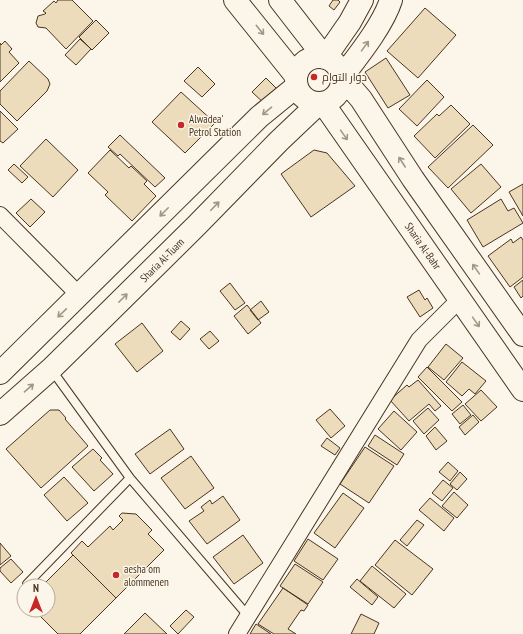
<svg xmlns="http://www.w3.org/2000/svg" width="523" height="634" font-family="'PT Sans Narrow',Cairo,sans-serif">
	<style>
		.building { fill: #ecdcbc; stroke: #4a3520 }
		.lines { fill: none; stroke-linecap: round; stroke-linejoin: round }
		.lane-casing { stroke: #4a3520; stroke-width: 10 }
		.street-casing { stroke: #4a3520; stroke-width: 18 }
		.secondary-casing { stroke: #4a3520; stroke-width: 24 }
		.lane { stroke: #fbf6e9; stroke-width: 8 }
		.street { stroke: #fbf6e9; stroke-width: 16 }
		.secondary { stroke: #fbf6e9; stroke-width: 22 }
		.oneway { stroke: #a29684 }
		.poi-dot { fill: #c62828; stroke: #fbf6e9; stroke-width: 1.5 }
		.labels { text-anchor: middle; stroke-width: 3; stroke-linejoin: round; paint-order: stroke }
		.poi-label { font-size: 11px; fill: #4a3520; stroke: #fbf6e9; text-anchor: start }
		.street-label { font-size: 11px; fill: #4a3520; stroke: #fbf6e9 }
	</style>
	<rect width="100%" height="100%" fill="#fbf6e9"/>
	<!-- building -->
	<path class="building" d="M58,0h14l21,21 -27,28 -20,-21 -8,-1 -2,-4 2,-7 7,-2 1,-1 -3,-2 11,-10 2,2z
		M333,0h5l2,2 -6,8 -5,-4z
		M425,8l31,27 -38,43 -31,-27z
		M96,20l13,13 -17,17 -13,-13z
		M80,39l11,10 -15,16 -11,-10z
		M5,41l7,8 -3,3 10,11 -19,19v-39l1,2z
		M386,58l24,37 -22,13 -23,-36z
		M29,61l19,18 2,5 -3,7 -30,30 -17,-17v-13z
		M198,67l17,17 -13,13 -18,-16z
		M266,78l13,13 -13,14 -14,-13z
		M427,80l17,17 -27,29 -18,-17z
		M181,92l34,31 -30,30 -33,-31z
		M451,105l19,19 -35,34 -21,-22 23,-22 2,2z
		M0,111l18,18 -15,14 -3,-2z
		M473,125l20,20 -45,43 -20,-21z
		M120,135l45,43 -10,9 -35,-33 -2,2 -10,-9z
		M46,139l32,31 -25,27 -33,-31z
		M110,150l19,18 2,-2 16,15 -3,3 12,12 -24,25 -27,-26 3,-3 -20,-19z
		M314,150l13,3 28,33 -44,31 -30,-43z
		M14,164l14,13 -6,6 -14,-13z
		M481,164l20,23 -30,26 -20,-24z
		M523,184v32l-14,-24z
		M31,199l14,13 -15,15 -14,-14z
		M501,199l7,12 6,-3 9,15 -40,24 -16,-27z
		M521,237l2,3v37l-13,10 -22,-31 23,-17 2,4z
		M523,280v16l-2,2 -7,-11z
		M230,283l15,20 -10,7 -15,-19z
		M419,290l6,10 2,-2 6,10 -13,9 -13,-20z
		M261,301l8,11 -11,8 -8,-10z
		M247,305l14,18 -13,11 -14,-18z
		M181,321l9,8 -10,11 -9,-8z
		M142,323l21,28 -26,21 -22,-28z
		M210,331l9,10 -10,8 -9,-10z
		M446,344l17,14 -19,22 -16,-13z
		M462,362l24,19 -11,13 -6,-5 -7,7 -16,-14z
		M427,367l35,35 -10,9 -34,-34z
		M418,380l23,26 -6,5 -6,-7 -20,17 -19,-21 17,-15 2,2z
		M481,390l16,17 -16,14 -16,-17z
		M463,405l8,10 -11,9 -8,-10z
		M428,408l11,12 -15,14 -11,-13z
		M330,409l15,17 -14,12 -15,-18z
		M50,410h9l7,8 -1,1 23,27 -47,42 -35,-39z
		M394,411l23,21 -16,18 -23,-21z
		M473,415l6,7 -14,13 -6,-8z
		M435,427l12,14 -11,9 -10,-14z
		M170,429l14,20 -34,25 -15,-20z
		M375,435l29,19 -7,11 -29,-19z
		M327,438l13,10 -5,7 -14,-9z
		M365,447l29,19 -25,37 -29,-19z
		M93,449l9,9 -2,2 13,14 -19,17 -22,-24z
		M191,456l23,32 -29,21 -24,-31z
		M448,462l10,9 -8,10 -11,-9z
		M460,472l7,7 -10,11 -7,-6z
		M64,477l24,26 -21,18 -23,-26z
		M443,480l10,8 -11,13 -10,-8z
		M454,492l14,13 -11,13 -15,-12z
		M343,493l21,15 -29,40 -21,-15z
		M223,496l17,24 -33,24 -18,-23 15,-10 -3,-4 9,-7 2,4z
		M430,498l24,20 -10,13 -25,-21z
		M122,513l14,1 16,16 -4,4 16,16 -48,48 -45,-45 11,-12 6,6 22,-21 3,4 10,-10 -4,-4z
		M417,520l7,5 -17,21 -7,-6z
		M243,535l20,28 -29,21 -21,-27z
		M308,539l30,20 -15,21 -29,-19z
		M395,540l38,29 -21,26 -37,-30z
		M0,543l11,13 -11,9z
		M73,555l43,43 -36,36h-22l-24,-24h14v-24h-6z
		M11,559l12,13 -12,11 -11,-12v-3z
		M295,564l28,18 -15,22 -28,-18z
		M372,566l34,28 -12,14 -34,-27z
		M357,579l21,18 -6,8 -22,-18z
		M283,588l25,17 -4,6 -3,-1 -13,19 8,5h-22l-16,-10z
		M186,610l8,7 -16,17 -8,-8z
		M145,613l22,21h-43z
		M361,614l18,9 -5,11h-23z
		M256,624l15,10h-21z"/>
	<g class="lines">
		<defs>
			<path id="lane" d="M51,369l79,109 119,139
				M27,584l103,-106"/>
			<path id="street" d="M0,215l80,81
				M237,634l182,-294 41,-41"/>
			<path id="secondary" d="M235,0l61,76
				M280,0l45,58 25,-36 12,-22
				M391,0c-8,25 -33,56 -49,77l19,22 52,80 110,156
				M296 80a23 23 0 1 1 46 0a23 23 0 1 1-46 0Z
				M323,103l200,287
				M0,373l259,-256 38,-31
				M0,414l51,-45 59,-58 87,-86 82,-84 40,-38"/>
		</defs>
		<!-- lane casing -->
		<use href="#lane" class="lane-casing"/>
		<!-- street casing -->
		<use href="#street" class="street-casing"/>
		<!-- secondary casing -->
		<use href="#secondary" class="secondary-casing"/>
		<!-- lane -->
		<use href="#lane" class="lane"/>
		<!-- street -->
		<use href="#street" class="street"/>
		<!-- secondary -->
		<use href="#secondary" class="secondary"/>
	</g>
	<!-- one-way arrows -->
	<defs><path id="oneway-shaft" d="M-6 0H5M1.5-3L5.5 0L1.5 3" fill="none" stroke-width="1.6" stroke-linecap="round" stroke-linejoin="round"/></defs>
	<g class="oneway">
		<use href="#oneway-shaft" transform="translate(260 30) rotate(51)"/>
		<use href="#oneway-shaft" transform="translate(365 46) rotate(-54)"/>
		<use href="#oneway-shaft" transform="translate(267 111) rotate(140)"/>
		<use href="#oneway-shaft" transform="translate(344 135) rotate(55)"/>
		<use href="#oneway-shaft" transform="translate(402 162) rotate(-123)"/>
		<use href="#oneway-shaft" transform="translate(215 206) rotate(-46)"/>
		<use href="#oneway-shaft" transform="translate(164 212) rotate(135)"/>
		<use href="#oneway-shaft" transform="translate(476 269) rotate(-125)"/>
		<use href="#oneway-shaft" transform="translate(123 298) rotate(-45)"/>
		<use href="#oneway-shaft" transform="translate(62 313) rotate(136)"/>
		<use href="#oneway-shaft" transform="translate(476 322) rotate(55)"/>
		<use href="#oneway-shaft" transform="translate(29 388) rotate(-41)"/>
	</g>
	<!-- markers -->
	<g class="poi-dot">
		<circle cx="314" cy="77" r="4"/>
		<circle cx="181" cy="125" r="4"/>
		<circle cx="116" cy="575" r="4"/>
	</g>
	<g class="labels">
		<!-- poi labels -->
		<g class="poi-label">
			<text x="322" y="81">دوار التوام</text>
			<text x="189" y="123">Alwadea'<tspan x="189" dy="13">Petrol Station</tspan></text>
			<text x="124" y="573">aesha om<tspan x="124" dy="13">alommenen</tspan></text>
		</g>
		<!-- street labels -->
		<g class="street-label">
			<text transform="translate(423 246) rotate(55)" y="4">Sharia Al-Bahr</text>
			<text transform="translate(162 260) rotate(-45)" y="4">Sharia Al-Tuam</text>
		</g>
	</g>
	<!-- north arrow -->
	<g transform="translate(36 598)"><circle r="19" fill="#fbf6e9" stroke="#b4a999"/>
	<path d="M0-3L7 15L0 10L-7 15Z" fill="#c62828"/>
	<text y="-6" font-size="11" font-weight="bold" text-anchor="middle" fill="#4a3520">N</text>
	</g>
</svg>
